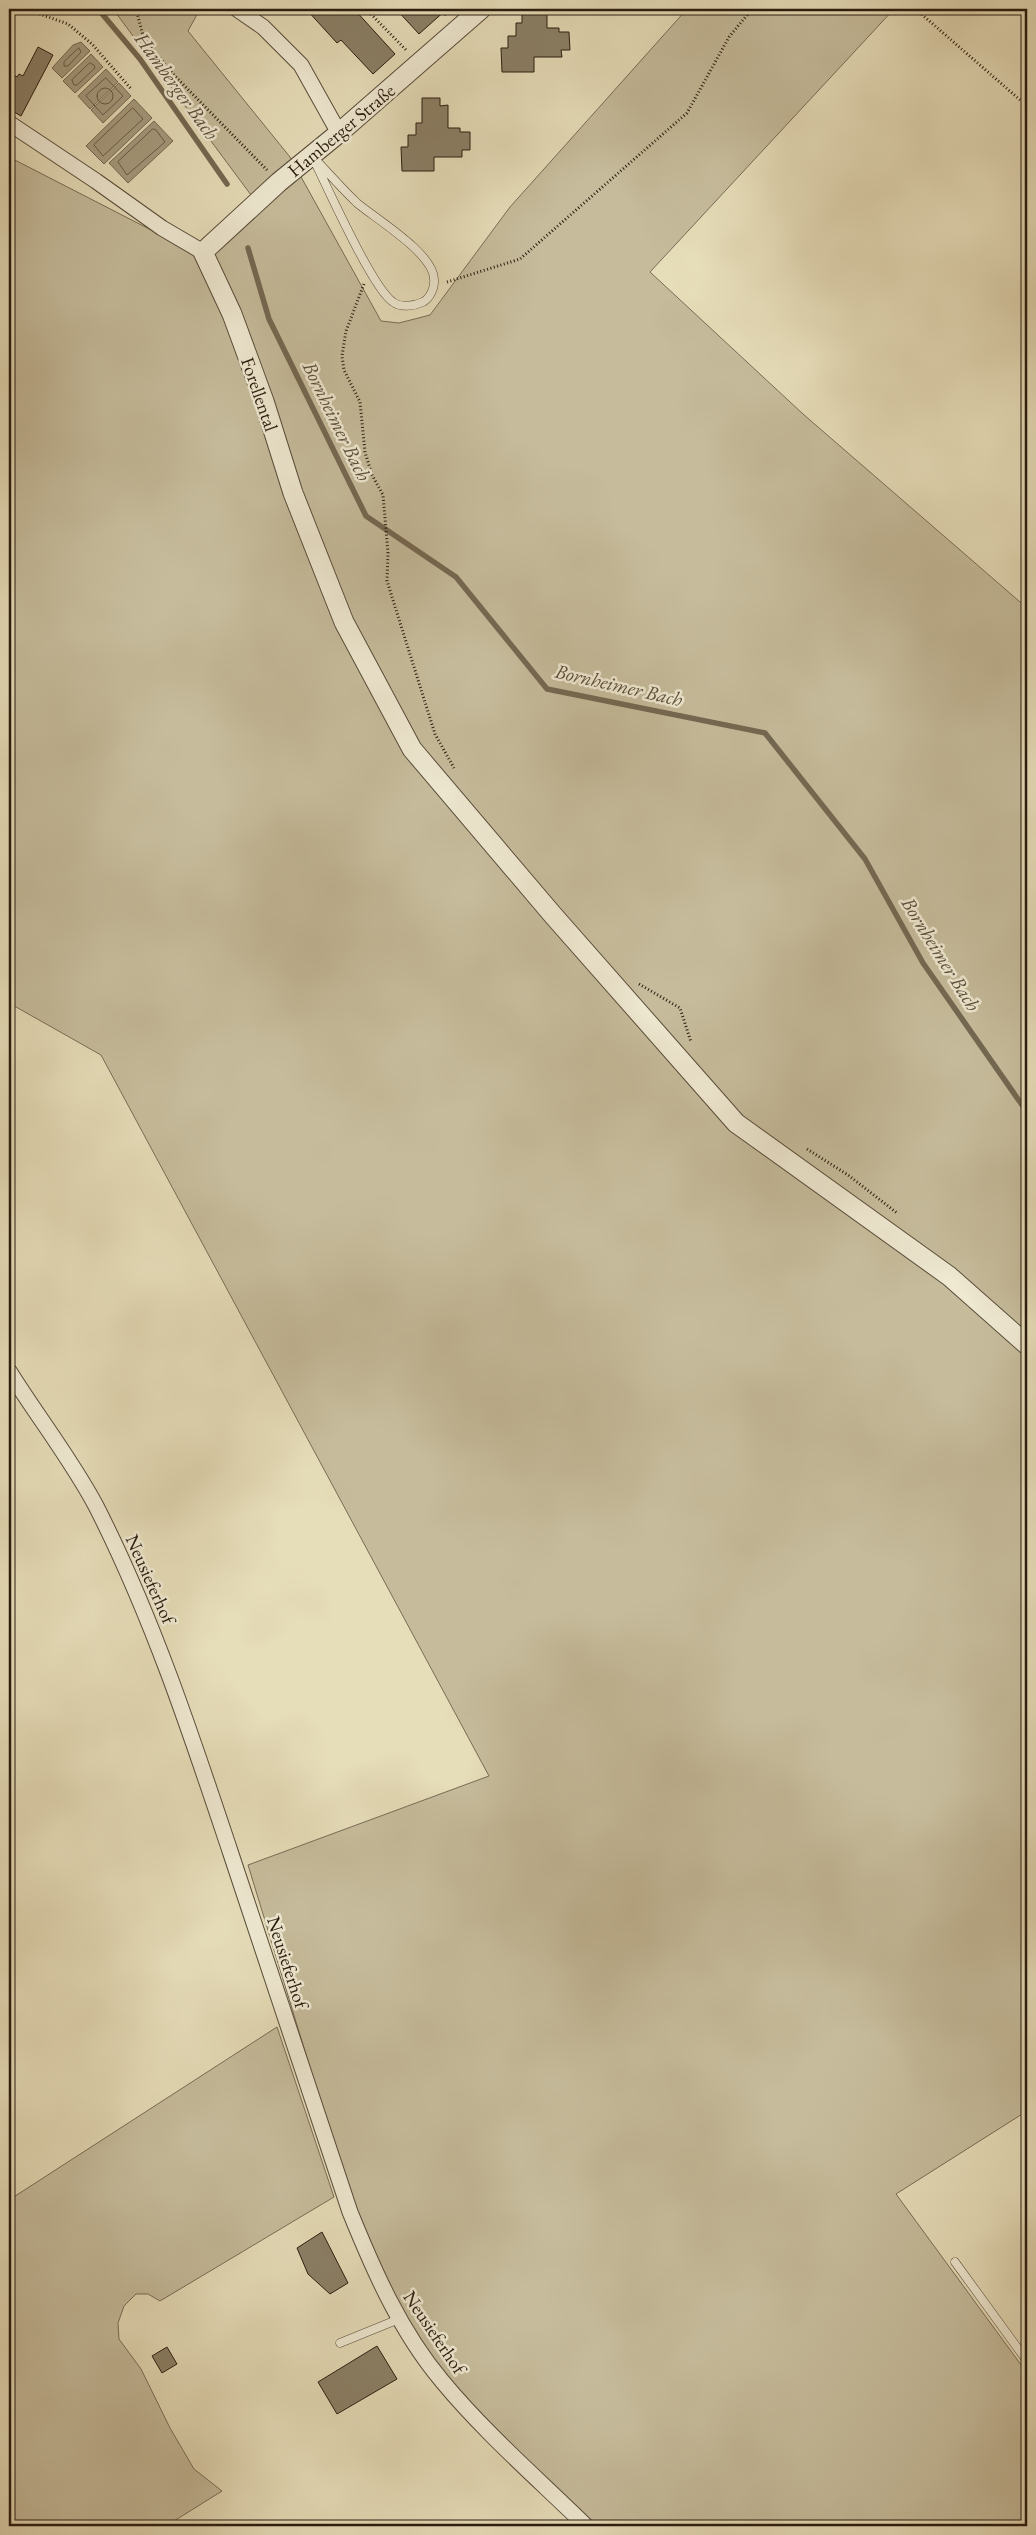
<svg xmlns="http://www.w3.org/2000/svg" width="1036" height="2535" font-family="'EB Garamond',serif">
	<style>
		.green { fill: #c6bc9c; stroke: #786c56 }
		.water { fill: #a69b7f; stroke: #746852 }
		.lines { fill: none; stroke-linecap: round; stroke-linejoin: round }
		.shore { stroke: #685c47; stroke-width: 1 }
		.stream { stroke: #746852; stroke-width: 5.5 }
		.building { fill: #8b8067; stroke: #291c0f }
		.service-casing { stroke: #584c3a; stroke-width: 9 }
		.minor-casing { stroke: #584c3a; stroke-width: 17 }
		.tertiary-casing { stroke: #584c3a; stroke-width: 21 }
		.path { stroke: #291c0f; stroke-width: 3; stroke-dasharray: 1 2.5; stroke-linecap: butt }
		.service { stroke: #efe9d2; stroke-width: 8 }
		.minor { stroke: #efe9d2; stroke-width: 15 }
		.tertiary { stroke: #efe9d2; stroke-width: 19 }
		.labels { text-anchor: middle; stroke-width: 5; stroke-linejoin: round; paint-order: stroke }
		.street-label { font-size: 19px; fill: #291c0f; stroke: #efe9d2 }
		.water-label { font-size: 20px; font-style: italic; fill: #5b4f3c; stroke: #efe9d2 }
	</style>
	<rect width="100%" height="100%" fill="#e6ddb9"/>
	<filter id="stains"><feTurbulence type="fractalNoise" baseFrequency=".004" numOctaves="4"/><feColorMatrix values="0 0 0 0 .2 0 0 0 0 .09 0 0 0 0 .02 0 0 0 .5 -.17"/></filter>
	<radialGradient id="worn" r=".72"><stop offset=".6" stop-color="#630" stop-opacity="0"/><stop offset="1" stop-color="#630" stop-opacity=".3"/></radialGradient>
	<!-- green -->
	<path class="green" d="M113,9h87l-12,22 102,126 91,164 18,2 31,-8 80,-108 177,-198h207l-244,263 153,142 224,194v1503l-131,83 131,179v153h-441l-109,-107 -74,-104 -50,-107 -105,-343 241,-89 -388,-721 -92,-52v-846l185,95 57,-57z
		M277,2027l57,170 -174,104 -12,-7h-12l-12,12 -6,17 1,16 22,30 29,59 24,41 28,22 -56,35h-157v-326z"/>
	<!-- water -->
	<path class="water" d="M81,42l9,9 -28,27 -10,-10 21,-23z
		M91,54l12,13 -28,26 -12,-12z
		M106,69l12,13 -28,27 -12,-13z
		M119,83l12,13 -28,27 -12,-13z
		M134,99l18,19 -48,46 -18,-18z
		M154,121l19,20 -45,42 -19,-20z"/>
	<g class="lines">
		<!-- shore -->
		<path class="shore" d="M79,48l2,4 -13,14h-4v-4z
			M90,63l4,2 1,3 -18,17h-3l-2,-5z
			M106,78l17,18 -20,19 -17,-19z
			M97 96a8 8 0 1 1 16 0a8 8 0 1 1-16 0Z
			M133,108l10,11 -40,37 -9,-11z
			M153,129l3,1 9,12 -38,33 -9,-13z"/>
		<!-- stream -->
		<path class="stream" d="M98,9l42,50 87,125
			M248,248l21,71 97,197 90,61 91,112 218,44 100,126 58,104 104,149"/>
	</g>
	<!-- building -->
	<path class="building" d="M306,9h48l41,45 -22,20 -32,-34 -4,3z
		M396,9h51l-28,25z
		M522,9h25v19h12v4h10l1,18h-9l1,7h-28v15h-32l-1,-24h7v-12h8v-13h6z
		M38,47l15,8 -32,61 -12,-7v-37l8,5 2,-3 4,2z
		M422,98h18v8l8,-1v23h12v4h10v18h-8v7h-28v14h-32l-1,-24h7v-12h8v-12h6z
		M322,2232l26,51 -18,11 -22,-20 -11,-26z
		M377,2346l20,33 -60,35 -19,-32z
		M167,2347l10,17 -15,9 -10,-17z"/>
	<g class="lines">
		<defs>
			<path id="service" d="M312,156c15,15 29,32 45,47 19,16 76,50 77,76 1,9 -4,19 -11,23 -9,4 -22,6 -30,0 -21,-14 -67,-118 -81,-146z
				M955,2262l72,99
				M340,2343l59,-24"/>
			<path id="minor" d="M237,9l26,18 38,38 38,68
				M9,123l87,58 66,47 41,24
				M9,1371c28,45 62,88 87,135 56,110 95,228 134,345 40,120 80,240 120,361 24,59 50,119 92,169 43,52 96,98 144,145"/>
			<path id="tertiary" d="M481,9l-142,124 -60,49 -76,70 29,62 32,87 29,92 51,129 68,127 140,165 184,209 213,153 78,69"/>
		</defs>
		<!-- service casing -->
		<use href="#service" class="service-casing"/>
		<!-- minor casing -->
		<use href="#minor" class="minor-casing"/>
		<!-- tertiary casing -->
		<use href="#tertiary" class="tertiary-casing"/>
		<!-- path -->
		<path class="path" d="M35,9l2,4 31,11 24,20 40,46
			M136,9l8,30 28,34 95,97
			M366,9l41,42
			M441,9l6,7
			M919,12l108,94
			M447,282l73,-23 167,-146 42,-76 23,-28
			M364,284l-18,47 -4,25 2,14 16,32 5,50 7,23 11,20 5,58 -1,28 48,153 19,34
			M639,984l41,24 11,34
			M807,1149l41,26 49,38"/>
		<!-- service -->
		<use href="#service" class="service"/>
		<!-- minor -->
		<use href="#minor" class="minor"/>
		<!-- tertiary -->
		<use href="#tertiary" class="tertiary"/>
	</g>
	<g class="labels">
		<!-- street labels -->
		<g class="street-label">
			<text transform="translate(341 130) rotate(-40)" y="7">Hamberger Straße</text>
			<text transform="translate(260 394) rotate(71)" y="7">Forellental</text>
			<text transform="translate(151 1579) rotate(66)" y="7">Neusieferhof</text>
			<text transform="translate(288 1962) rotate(72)" y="7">Neusieferhof</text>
			<text transform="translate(435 2332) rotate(56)" y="7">Neusieferhof</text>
		</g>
		<!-- water labels -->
		<g class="water-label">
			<text transform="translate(177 86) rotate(54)" y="7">Hamberger Bach</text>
			<text transform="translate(337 421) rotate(64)" y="7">Bornheimer Bach</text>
			<text transform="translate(619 685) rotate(13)" y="7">Bornheimer Bach</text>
			<text transform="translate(941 954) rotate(58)" y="7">Bornheimer Bach</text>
		</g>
	</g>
	<!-- margin -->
	<rect width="1036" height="2535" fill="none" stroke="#e6ddb9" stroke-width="30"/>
	<rect x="10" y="10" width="1016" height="2515" fill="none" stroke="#291c0f" stroke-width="2.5"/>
	<rect x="15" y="15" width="1006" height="2505" fill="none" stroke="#291c0f"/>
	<rect width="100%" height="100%" filter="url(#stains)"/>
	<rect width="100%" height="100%" fill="url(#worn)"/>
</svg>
